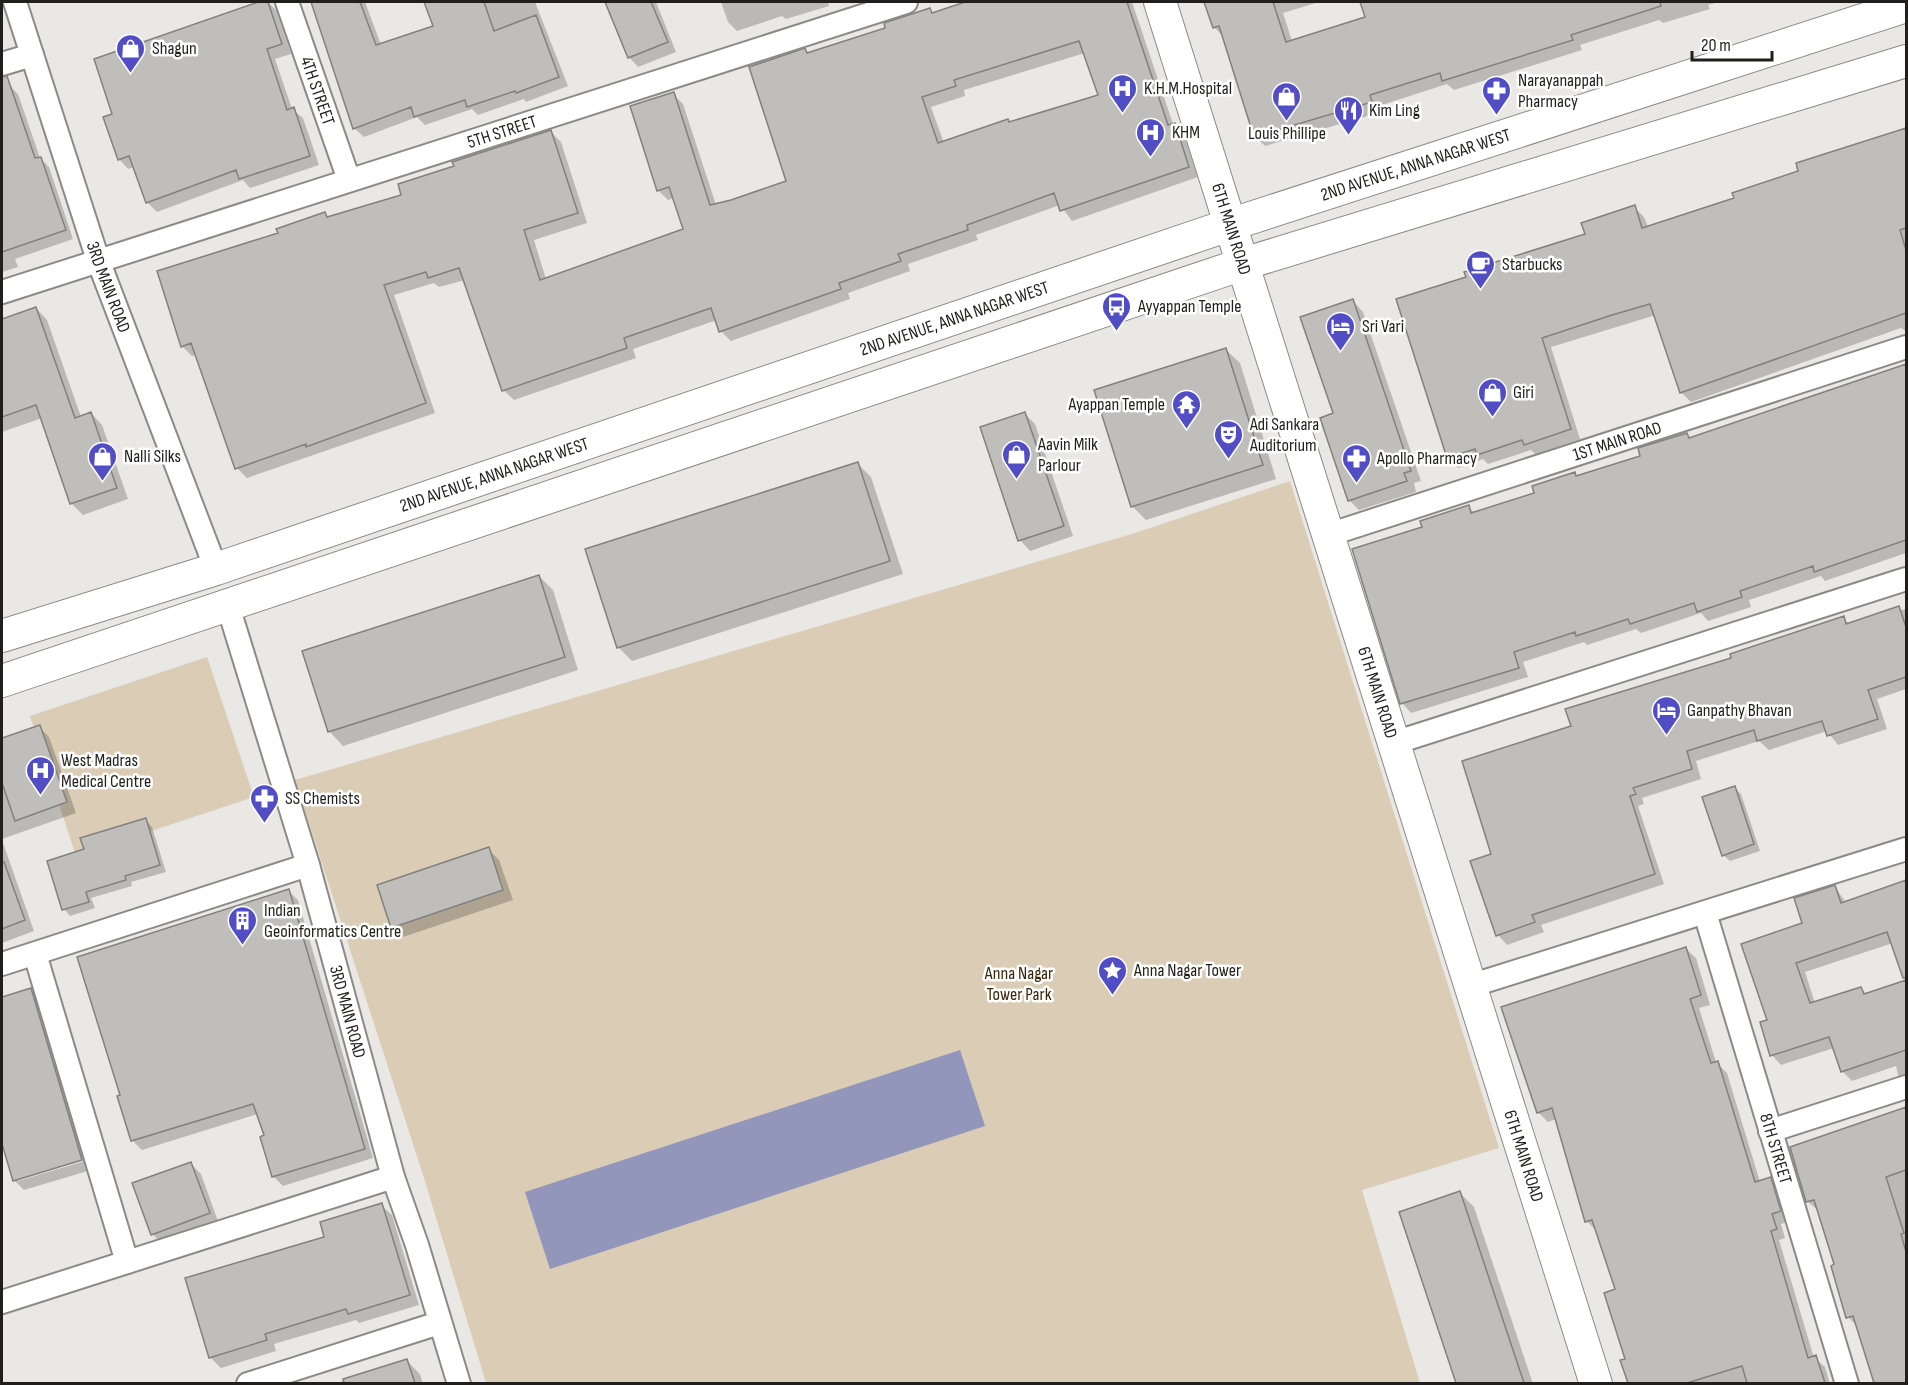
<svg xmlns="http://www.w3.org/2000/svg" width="1908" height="1385" font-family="'Sofia Sans Condensed',sans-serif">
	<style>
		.green { fill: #daccb5 }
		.water { fill: #9196ba }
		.shadow { fill: #0003; fill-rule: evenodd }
		.building { fill: #c0beba; stroke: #83817d; stroke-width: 1.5; fill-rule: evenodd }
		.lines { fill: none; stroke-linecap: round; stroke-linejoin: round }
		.street-casing { stroke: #8c8a86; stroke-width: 26 }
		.secondary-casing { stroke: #8c8a86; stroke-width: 34 }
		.street { stroke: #fff; stroke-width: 22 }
		.secondary { stroke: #fff; stroke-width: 32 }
		.labels { text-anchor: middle; stroke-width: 5; stroke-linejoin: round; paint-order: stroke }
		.poi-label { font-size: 18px; fill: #201f1d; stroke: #fff; text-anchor: start }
		.street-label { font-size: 18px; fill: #201f1d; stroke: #fff }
		.park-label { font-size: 18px; fill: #362708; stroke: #fff }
	</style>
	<rect width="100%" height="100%" fill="#eae8e4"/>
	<!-- green -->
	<path class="green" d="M1290,481l209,667 -137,42 58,193h-934l-62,-205 -129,-398 840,-247z
		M207,657l47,140 -178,59 -46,-140z"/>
	<!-- water -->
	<path class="water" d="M960,1050l25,76 -435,143 -25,-77z"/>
	<!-- shadow -->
	<path class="shadow" d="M263,2h5l8,8 15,44 -16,5 17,50 11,9 16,47 -69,23 -7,-8 -86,32 -9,-9 -14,-36 -6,2 -9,-10 -5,-44 -19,-55z
		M313,2h52l16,43 54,-18 -9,-25h109l33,84 -42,16 -2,-3 -46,16 -6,-6 -47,16 -8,-8 -53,20 -10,-9z
		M606,2h50l20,50 -38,15 -9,-10z
		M721,2h107l1,4 -43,13 -4,-3 -45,15 -9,-9z
		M969,2h163l41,122 11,11 14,42 -126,44 -12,-16 -84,30 2,5 -70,24 2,7 -62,22 2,6 -119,42 -10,-10 -4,-11 -84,29 3,9 -122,42 -11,-10 -38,-110 -26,7 -5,-4 -40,12 41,118 -188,65 -10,-10 -40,-113 -5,1 -10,-10 98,-112 45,-21 4,5 74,-22 53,-29 95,-35 10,10 26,81 -53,17 12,39 139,-49 -11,-32 -6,2 -10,-10 15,-96 10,10 33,101 72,-23 17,-132 4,4 78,-25 43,-20 4,5zM1085,53l14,43 -155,47 -13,-36 34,-11 -1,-6z
		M1206,2h113l-36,11 9,28 74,-23 -5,-16h358l-11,3 2,4 -47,14 -4,-3 -79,25 2,5 -128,40 -7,-6 -68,22 2,6 -116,34 -10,-10 -31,-99 -9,-9z
		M10,86l8,8 22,64 9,9 24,72 -58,20 3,8 -16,5v-184z
		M1906,129v202l-5,-3 -210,74 -10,-10 -25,-77 -105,32 29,92 -45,15 -4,-4 -43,14 -5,-5 -25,9 -10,-10 20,-180 119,-43 47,-28 10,10 4,10 88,-28 64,-27 -2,-8z
		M1353,301l10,11 58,169 -7,2 2,9 -57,18 -10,-10 -14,-86z
		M36,308l11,12 34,97 10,-4 11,12 26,74 -45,16 -12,-12 -29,-85 -40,14v-112z
		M1226,350l14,13 36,116 -130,41 -14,-14z
		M1906,366v187l-81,28 -4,-5 -72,24 2,7 -43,14 -7,-8 -60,20 -5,-4 -49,16 -3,-3 -61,20 5,15 -117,36 -9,-10 22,-176 44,-20 7,6 61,-19 39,-20 3,3 64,-20 45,-22 4,3z
		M1025,414l10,10 38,112 -43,15 -10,-11z
		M857,463l14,14 32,97 -271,87 -14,-14z
		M539,576l14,14 25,80 -235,76 -13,-14 -26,-80z
		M1899,608l3,2 4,-1v80l-29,10 10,30 -49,16 -11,-14 -58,19 -10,-9 -63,20 5,18 -59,19 2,6 -6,2 26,78 -123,41 3,7 -37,13 -9,-10 -5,-80 80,-128 160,-68 110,-41 7,6z
		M39,727l10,10 27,76 -74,26v-99z
		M1734,787l7,7 19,57 -30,10 -7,-6z
		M145,820l7,7 14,45 -35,10 1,4 -41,12 4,10 -25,8 -6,-7 21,-59z
		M2,840l32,91 -32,12z
		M488,849l11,11 14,40 -110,37 -10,-10z
		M1906,882v201l-8,-8 -2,-9 -44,15 -10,-10 -8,-23 -53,17 -9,-10 -3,-34 35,-97 31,-37 11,16zM1893,943l13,39 -39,13 -6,-7 -46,15 -10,-31z
		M288,891l10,9 75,258 -90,28 -10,-10 -15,-62 -116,36 -9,-9 -14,-44z
		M1686,949l10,9 14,47 -11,3 17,54 11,11 33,109 10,-3 10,10 10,32 -9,3 4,14 -6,2 35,118 11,9 5,17h-201l-7,-23 4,-1 -9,-70 -21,-59 -9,-10 -31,-102 -8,3 -10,-10z
		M31,990l10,10 47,157 -70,21v3l70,-21 3,10 -67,20 -10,-10 -12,-41v-141z
		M1906,1108v276h-31l-17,-57 -10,-10 -12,-52 -17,-54 -11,-9 -16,-54z
		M190,1163l11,11 18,50 -56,20 -11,-10z
		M1460,1193l14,14 59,177h-75l-57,-171z
		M381,1205l11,10 27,90 -60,18 -3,-3 -82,24 2,7 -55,17 -11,-11 116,-119z
		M406,1360l14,14 3,10h-89z"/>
	<!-- building -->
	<path class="building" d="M258,2h10l14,42 -15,5 20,61 7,-3 16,49 -71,23 -3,-9 -90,33 -17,-47 -11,4 -15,-43 9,-3 -18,-55z
		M311,2h49l16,43 57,-19 -9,-24h60l10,29 42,-16 23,62 -43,16 -1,-2 -48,16 -2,-7 -51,17 -3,-10 -58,22z
		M605,2h46l17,40 -40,16z
		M965,2h162l41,123 7,-2 14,44 -129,44 -6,-18 -87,32 1,5 -70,24 3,7 -62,22 2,6 -122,43 -8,-24 -87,30 3,10 -125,43 -43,-123 -31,10 -2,-6 -42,13 42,118 -120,44v-3l-71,25 -44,-126 -10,4 -24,-76 121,-38 -2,-4 49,-17 2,5 74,-22 -3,-11 56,-18 -2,-4 99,-32 27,83 -54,17 16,50 143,-51 -14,-42 -12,4 -27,-85 44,-14 36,113 21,-5 55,-19 -37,-114 56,-19 2,5 78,-25 -1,-5 46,-15 2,5zM1079,41l19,54 -89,27 -1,-3 -70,24 -16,-46 34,-11 -2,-6z
		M1204,2h69l13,40 79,-25 -5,-15h300l1,4 -90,29 2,5 -131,41 -2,-8 -70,22 2,7 -118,35 -35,-111 -6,2z
		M7,76l28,82 6,-1 25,73 -64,22v-175z
		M1906,128v100l-6,2 6,20v63l-226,80 -30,-89 -38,11 -70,23 29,91 -47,16 -2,-5 -45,15 -2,-6 -28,9 -51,-159 70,-22 -2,-5 121,-38 -4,-11 54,-18 7,23 92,-30 -2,-5 66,-22 -2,-8z
		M1353,299l58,172 -7,2 3,8 -59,20 -28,-83 13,-5 -33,-96z
		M36,307l39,111 16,-6 26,76 -47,16 -34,-99 -34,12v-98z
		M1226,348l37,117 -132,42 -37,-117z
		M1906,364v176l-92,32 -1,-6 -73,25 2,6 -45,15 -3,-9 -64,21 -2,-5 -52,17 -1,-4 -61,20 5,16 -119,36 -48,-155 70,-22 -2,-6 49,-16 2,8 63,-20 -2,-7 43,-14 1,4 64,-20 -2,-8 49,-15 2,5z
		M1025,412l39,114 -46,15 -38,-114z
		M858,462l32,99 -273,87 -32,-99z
		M539,575l26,82 -237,75 -26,-81z
		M1899,606l7,21v50l-38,13 10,29 -51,17 -5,-15 -65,20 -3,-11 -67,21 5,18 -59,19 3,6 -6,2 25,78 -123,41 3,7 -39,14 -26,-75 21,-7 -29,-93 109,-35 -6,-17 166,-51 -1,-4 114,-38 2,8z
		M40,725l27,77 -52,19 -13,-38v-45z
		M1735,786l19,58 -32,12 -20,-59z
		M146,818l14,47 -35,11 1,4 -40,12 3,10 -27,8 -15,-49 37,-12 -4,-11z
		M489,847l14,43 -112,38 -14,-43z
		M2,862h2l21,58 -23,9z
		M1906,880v98h-3l-16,-46 -91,31 14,40 51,-16 3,7 42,-14v70l-65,22 -12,-35 -59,19 -10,-34 7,-2 -26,-76 61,-21 -8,-25 41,-13 6,18z
		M289,889l76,260 -93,28 -12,-40 4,-2 -11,-31 -122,37 -14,-45 3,-1 -43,-138z
		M1686,947l15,48 -11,4 21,64 7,-2 37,121 16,-5 10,34 -9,3 5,15 -6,2 37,127 8,-3 9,28h-78l-5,-17 -55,17h-59l-8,-23 5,-1 -21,-66 11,-4 -23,-69 -7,2 -33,-114 -15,5 -36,-106z
		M31,988l51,172 -69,21 -11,-37v-147z
		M1906,1107v63l-20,7 18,56 -3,1 5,18v131h-32l-21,-67 -7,2 -15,-52 3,-2 -20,-64 -8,2 -16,-55z
		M191,1162l19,51 -59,22 -19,-52z
		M1460,1191l64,192h-68l-57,-171z
		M382,1203l28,92 -62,19 -2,-5 -81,25 2,6 -58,18 -24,-80 139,-41 -4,-15z
		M407,1359l8,24h-71l-1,-4z"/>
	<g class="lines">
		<defs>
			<g id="street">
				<path id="s1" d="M15,2l83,258 118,309"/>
				<path id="s2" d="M287,2l62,178"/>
				<path d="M2,64l30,-9"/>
				<path id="s3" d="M2,292l904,-290"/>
				<path id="s4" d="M1328,535l578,-188"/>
				<path id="s5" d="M228,606l80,259 85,312 24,68 42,139"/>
				<path d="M1394,743l512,-164"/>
				<path id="s6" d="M1705,913l142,471"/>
				<path d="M35,954l92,308"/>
				<path d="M2,964l306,-99"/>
				<path d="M1470,986l436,-137"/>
				<path d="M1770,1131l136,-44"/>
				<path d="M2,1302l391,-125"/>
				<path d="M248,1384l191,-61"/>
			</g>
			<g id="secondary">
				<path id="s7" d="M1160,2l436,1382"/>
				<path id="s8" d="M2,636l214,-67 1016,-345 674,-218"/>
				<path d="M2,681l1241,-417 663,-203"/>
			</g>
		</defs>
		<!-- street casing -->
		<use href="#street" class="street-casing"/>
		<!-- secondary casing -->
		<use href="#secondary" class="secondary-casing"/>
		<!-- street -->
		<use href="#street" class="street"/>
		<!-- secondary -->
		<use href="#secondary" class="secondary"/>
	</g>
	<!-- icons -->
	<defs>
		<symbol id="shop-pin" viewBox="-11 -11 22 30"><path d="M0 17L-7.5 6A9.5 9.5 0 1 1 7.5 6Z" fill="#514dc4" stroke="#fff"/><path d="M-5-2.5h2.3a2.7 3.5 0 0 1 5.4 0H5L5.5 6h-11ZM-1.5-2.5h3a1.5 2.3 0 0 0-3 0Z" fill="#fff"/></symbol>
		<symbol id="hospital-pin" viewBox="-11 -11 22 30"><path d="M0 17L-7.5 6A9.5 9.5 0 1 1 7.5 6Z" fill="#514dc4" stroke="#fff"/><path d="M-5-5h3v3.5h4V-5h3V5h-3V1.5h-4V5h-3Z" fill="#fff"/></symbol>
		<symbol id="pharmacy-pin" viewBox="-11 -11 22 30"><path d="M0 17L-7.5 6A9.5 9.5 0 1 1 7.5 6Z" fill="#514dc4" stroke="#fff"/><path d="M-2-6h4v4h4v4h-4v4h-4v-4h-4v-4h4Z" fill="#fff"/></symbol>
		<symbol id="restaurant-pin" viewBox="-11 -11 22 30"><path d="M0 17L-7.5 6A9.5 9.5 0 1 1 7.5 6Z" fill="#514dc4" stroke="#fff"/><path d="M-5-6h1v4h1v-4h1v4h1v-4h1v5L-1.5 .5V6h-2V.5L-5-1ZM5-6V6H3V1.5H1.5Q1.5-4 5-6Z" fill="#fff"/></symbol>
		<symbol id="cafe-pin" viewBox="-11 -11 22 30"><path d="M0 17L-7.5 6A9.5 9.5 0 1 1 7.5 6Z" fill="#514dc4" stroke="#fff"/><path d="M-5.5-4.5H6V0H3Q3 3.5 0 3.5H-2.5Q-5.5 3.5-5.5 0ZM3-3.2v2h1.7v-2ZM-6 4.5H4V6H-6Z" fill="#fff"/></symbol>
		<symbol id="bus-pin" viewBox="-11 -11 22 30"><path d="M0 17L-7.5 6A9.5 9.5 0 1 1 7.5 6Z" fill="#514dc4" stroke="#fff"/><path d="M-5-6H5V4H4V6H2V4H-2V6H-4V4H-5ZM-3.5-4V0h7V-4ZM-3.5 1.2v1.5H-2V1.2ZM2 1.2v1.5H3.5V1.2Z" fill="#fff"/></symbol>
		<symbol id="hotel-pin" viewBox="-11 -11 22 30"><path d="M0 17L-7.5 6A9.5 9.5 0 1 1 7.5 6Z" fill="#514dc4" stroke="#fff"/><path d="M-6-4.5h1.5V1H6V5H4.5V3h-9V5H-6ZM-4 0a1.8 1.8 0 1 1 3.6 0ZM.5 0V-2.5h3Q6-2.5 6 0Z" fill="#fff"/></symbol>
		<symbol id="temple-pin" viewBox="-11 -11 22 30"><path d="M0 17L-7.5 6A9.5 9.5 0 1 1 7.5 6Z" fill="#514dc4" stroke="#fff"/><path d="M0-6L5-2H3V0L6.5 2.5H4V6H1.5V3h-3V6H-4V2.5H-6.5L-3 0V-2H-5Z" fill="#fff"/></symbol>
		<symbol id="theatre-pin" viewBox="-11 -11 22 30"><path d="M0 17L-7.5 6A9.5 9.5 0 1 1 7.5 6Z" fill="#514dc4" stroke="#fff"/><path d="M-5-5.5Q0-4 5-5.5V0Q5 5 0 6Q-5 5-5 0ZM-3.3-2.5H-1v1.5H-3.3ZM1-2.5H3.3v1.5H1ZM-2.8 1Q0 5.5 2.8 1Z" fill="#fff"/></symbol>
		<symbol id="building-pin" viewBox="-11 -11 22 30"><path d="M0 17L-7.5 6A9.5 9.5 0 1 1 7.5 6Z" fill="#514dc4" stroke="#fff"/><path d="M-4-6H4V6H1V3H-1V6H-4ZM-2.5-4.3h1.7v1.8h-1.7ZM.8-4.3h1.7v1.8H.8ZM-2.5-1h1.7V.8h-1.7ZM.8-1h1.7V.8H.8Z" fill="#fff"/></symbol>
		<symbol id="sight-pin" viewBox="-11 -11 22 30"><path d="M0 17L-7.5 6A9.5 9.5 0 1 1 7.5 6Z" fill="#514dc4" stroke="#fff"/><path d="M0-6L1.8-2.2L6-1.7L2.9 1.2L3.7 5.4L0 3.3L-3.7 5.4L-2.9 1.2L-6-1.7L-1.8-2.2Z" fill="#fff"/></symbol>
	</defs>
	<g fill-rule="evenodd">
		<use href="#shop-pin" x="114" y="32" width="33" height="45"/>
		<use href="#hospital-pin" x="1106" y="72" width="33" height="45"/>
		<use href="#pharmacy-pin" x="1480" y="74" width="33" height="45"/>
		<use href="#shop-pin" x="1270" y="80" width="33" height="45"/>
		<use href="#restaurant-pin" x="1332" y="94" width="33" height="45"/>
		<use href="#hospital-pin" x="1134" y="116" width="33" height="45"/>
		<use href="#cafe-pin" x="1464" y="248" width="33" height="45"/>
		<use href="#bus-pin" x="1100" y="290" width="33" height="45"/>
		<use href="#hotel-pin" x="1324" y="310" width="33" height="45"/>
		<use href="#shop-pin" x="1476" y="376" width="33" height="45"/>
		<use href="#temple-pin" x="1170" y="388" width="33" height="45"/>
		<use href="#theatre-pin" x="1212" y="418" width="33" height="45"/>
		<use href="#shop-pin" x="1000" y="438" width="33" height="45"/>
		<use href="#shop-pin" x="86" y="440" width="33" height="45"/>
		<use href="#pharmacy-pin" x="1340" y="442" width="33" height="45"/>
		<use href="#hotel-pin" x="1650" y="694" width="33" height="45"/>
		<use href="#hospital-pin" x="24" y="754" width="33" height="45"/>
		<use href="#pharmacy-pin" x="248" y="782" width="33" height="45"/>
		<use href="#building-pin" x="226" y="904" width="33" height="45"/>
		<use href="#sight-pin" x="1096" y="954" width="33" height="45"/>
	</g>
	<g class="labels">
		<!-- poi labels -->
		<g class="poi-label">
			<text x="152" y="54">Shagun</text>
			<text x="1518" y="86">Narayanappah<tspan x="1518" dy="21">Pharmacy</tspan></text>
			<text x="1144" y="94">K.H.M.Hospital</text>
			<text x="1369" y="116">Kim Ling</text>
			<text x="1172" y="138">KHM</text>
			<text x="1287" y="139" text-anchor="middle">Louis Phillipe</text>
			<text x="1502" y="270">Starbucks</text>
			<text x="1138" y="312">Ayyappan Temple</text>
			<text x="1362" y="332">Sri Vari</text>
			<text x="1513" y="398">Giri</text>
			<text x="1165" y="410" text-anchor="end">Ayappan Temple</text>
			<text x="1250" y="430">Adi Sankara<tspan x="1250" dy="21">Auditorium</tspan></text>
			<text x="1038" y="450">Aavin Milk<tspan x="1038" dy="21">Parlour</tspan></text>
			<text x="124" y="462">Nalli Silks</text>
			<text x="1377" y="464">Apollo Pharmacy</text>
			<text x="1687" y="716">Ganpathy Bhavan</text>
			<text x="61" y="766">West Madras<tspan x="61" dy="21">Medical Centre</tspan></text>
			<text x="285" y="804">SS Chemists</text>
			<text x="264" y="916">Indian<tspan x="264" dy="21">Geoinformatics Centre</tspan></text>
			<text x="1134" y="976">Anna Nagar Tower</text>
		</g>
		<!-- street labels -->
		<g class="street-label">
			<text dy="6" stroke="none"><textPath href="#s2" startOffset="94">4TH STREET</textPath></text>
			<text dy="6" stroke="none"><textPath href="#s3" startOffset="525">5TH STREET</textPath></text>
			<text dy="6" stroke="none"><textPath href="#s8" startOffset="1490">2ND AVENUE, ANNA NAGAR WEST</textPath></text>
			<text dy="6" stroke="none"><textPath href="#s7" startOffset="238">6TH MAIN ROAD</textPath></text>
			<text dy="6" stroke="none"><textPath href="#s1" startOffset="300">3RD MAIN ROAD</textPath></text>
			<text dy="6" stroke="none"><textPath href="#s8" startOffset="1004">2ND AVENUE, ANNA NAGAR WEST</textPath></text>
			<text dy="6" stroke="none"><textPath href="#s4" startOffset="304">1ST MAIN ROAD</textPath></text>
			<text dy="6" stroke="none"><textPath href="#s8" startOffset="518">2ND AVENUE, ANNA NAGAR WEST</textPath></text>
			<text dy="6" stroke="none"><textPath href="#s7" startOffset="724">6TH MAIN ROAD</textPath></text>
			<text dy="6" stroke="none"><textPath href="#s5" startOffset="423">3RD MAIN ROAD</textPath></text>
			<text dy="6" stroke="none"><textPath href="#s6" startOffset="246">8TH STREET</textPath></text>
			<text dy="6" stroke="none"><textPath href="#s7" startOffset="1210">6TH MAIN ROAD</textPath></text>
		</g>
		<!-- park labels -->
		<g class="park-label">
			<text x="1019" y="979">Anna Nagar<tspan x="1019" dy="21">Tower Park</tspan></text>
		</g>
	</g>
	<!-- border -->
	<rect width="1908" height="1385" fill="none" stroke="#201f1d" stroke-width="6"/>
	<!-- scale -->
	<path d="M1692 51v9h80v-9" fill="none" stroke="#201f1d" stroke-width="3"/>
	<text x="1701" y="51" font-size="18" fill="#201f1d" stroke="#ffffff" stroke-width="4.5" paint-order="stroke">20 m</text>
</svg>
